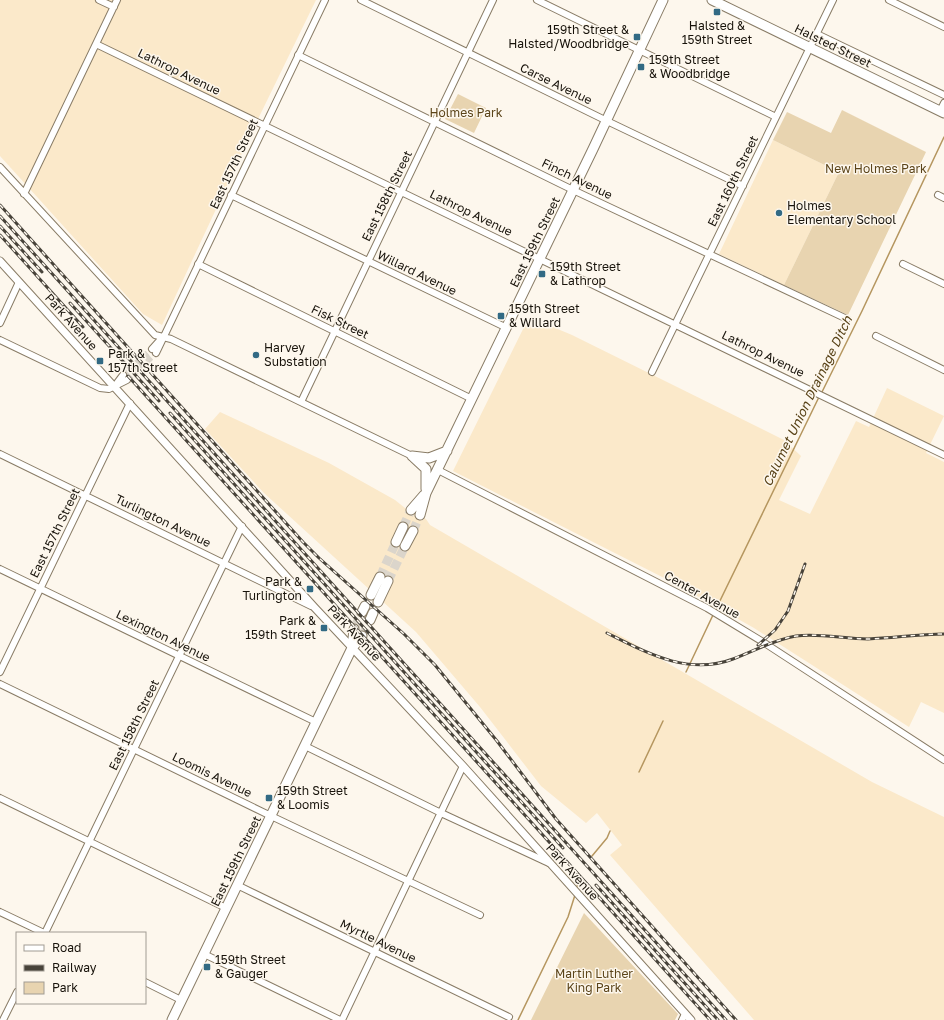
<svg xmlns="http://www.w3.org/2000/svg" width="944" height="1020" font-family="'Golos Text',sans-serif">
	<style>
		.built { fill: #fbe9ca }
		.green { fill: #e8d4b0 }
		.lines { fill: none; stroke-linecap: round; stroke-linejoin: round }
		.stream { stroke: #b5965f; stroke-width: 1.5 }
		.minor-tunnel { stroke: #dbd5cb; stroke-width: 6; stroke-dasharray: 6 3; stroke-linecap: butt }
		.primary-tunnel { stroke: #dbd5cb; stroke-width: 9; stroke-dasharray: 9 4.5; stroke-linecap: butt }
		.minor-casing { stroke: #897c66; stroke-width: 8 }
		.tertiary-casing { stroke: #897c66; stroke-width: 9 }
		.primary-casing { stroke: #897c66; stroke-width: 11 }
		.minor { stroke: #fff; stroke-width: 6 }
		.tertiary { stroke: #fff; stroke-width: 7 }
		.primary { stroke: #fff; stroke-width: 9 }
		.rail-casing { stroke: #48433a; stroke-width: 3 }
		.rail { stroke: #fdf7ed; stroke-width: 1.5; stroke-dasharray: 4.5; stroke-linecap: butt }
		.poi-dot { fill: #326a84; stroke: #fdf7ed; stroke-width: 1.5 }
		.labels { text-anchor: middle; stroke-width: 3; stroke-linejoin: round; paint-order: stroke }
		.poi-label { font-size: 12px; fill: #18130b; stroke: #fdf7ed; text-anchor: start }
		.street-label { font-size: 12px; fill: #18130b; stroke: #fdf7ed }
		.park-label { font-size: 12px; fill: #5b4419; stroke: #fdf7ed }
		.water-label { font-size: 13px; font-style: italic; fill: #584217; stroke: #fdf7ed }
	</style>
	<rect width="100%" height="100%" fill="#fdf7ed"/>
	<!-- built -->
	<path class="built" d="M0,0h316l-57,117 -97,208 -19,-11 -143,-158z
		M773,140l66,32 -55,113 -65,-31z
		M529,317l43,18 212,105 17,16 -22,44 31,14 46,-93 13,6 18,-39 57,28 -18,37 18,9v251l-23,-11 -12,25 -155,-99 -80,-45 -221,-112z
		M220,412l109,51 66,37 10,8 21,11 4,6 442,257 72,35v203h-190l-144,-165 12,-10 -25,-32 -11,10 -45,-37 -61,-79 -64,-75 -152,-139 -59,-64z"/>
	<!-- green -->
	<path class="green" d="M458,94l28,14 -12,25 -29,-14z
		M842,110l84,42 -78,163 -64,-30 55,-113 -66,-32 14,-28 44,21z
		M584,913l94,101 -3,6h-144z"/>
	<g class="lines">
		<!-- stream -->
		<path class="stream" d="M821,394l41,-83 82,-174
			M715,611l104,-214
			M686,672l27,-57
			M639,772l24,-51
			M592,856l15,-18 3,-7
			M576,889l4,-11
			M518,1020l50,-103 7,-22"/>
		<!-- minor-tunnel -->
		<path class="minor-tunnel" d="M123,375l29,-26
			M127,380l29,-27"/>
		<!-- primary-tunnel -->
		<path class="primary-tunnel" d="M403,527l8,-17
			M413,531l7,-16
			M380,577l16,-35
			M388,581l17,-35
			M354,629l8,-17
			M362,636l8,-16"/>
		<defs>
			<path id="minor" d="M99,0l15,7
				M361,0l246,121 136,65
				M537,0l239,117
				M889,0l55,27
				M817,34l127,61
				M96,44l848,411
				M298,55l275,135 274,129
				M940,111l4,-8
				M0,167l155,168 16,4 241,117
				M24,194l93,-194
				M231,195l276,133
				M938,195l6,3
				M198,264l274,135
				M903,264l41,20
				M0,323l19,-41
				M876,336l68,34
				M0,340l100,48 9,1 18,-9
				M152,349l9,-10
				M156,353l169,-353
				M652,372l181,-372
				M117,383l6,-8
				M301,402l192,-402
				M0,454l311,152
				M438,470l269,138 56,34 181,118
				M0,569l316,153
				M0,672l130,-269
				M0,684l271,132 209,99
				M305,746l136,67 108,50
				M0,798l226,110
				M237,885l272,132
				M0,912l44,21
				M45,933l197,-407
				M204,954l136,66
				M145,982l36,18
				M3,1020l14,-28
				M342,1020l121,-254
				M682,1020l3,-6"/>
			<path id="tertiary" d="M0,261l315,347 148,158 228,254"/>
			<path id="primary" d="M712,0l232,113
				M412,456l14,13v20
				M412,456l17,2 18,-7
				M411,510l13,-15
				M420,515l6,-22 167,-344 70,-149
				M396,542l7,-15
				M405,546l8,-15
				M371,595l9,-18
				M378,602l10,-21
				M362,612l3,-6
				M370,620l3,-7
				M352,648l2,-19
				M172,1020l180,-372 10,-12"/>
		</defs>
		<!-- minor casing -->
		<use href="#minor" class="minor-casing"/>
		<!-- tertiary casing -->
		<use href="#tertiary" class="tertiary-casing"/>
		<!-- primary casing -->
		<use href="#primary" class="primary-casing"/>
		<!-- minor -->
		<use href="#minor" class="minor"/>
		<!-- tertiary -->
		<use href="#tertiary" class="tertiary"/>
		<!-- primary -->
		<use href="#primary" class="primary"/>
		<defs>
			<path id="rail" d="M0,205l303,337 16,16 85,76 31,31 62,76 59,78 180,201
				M0,216l726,804
				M0,226l42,46
				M0,235l83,92
				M70,303l89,98
				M128,376l582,644
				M170,413l393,435
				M607,633c40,20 81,43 126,26 21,-8 40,-19 63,-23 24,-3 48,3 72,3 26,-1 51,-5 76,-5
				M758,645l17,-15 13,-19 17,-47
				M596,885l122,135"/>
		</defs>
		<!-- rail casing -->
		<use href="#rail" class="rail-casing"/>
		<!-- rail -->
		<use href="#rail" class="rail"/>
	</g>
	<!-- markers -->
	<g class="poi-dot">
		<rect x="713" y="8" width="8" height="8" rx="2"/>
		<rect x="633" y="33" width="8" height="8" rx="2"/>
		<rect x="637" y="63" width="8" height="8" rx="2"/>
		<circle cx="779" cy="213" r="4"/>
		<rect x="538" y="270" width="8" height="8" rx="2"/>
		<rect x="497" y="312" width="8" height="8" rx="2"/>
		<circle cx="256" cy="355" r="4"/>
		<rect x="96" y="357" width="8" height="8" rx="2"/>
		<rect x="306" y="585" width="8" height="8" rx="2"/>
		<rect x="320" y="624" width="8" height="8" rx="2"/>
		<rect x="265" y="794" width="8" height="8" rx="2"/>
		<rect x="203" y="963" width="8" height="8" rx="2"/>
	</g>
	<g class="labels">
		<!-- poi labels -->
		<g class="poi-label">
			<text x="717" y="30" text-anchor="middle">Halsted &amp;<tspan x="717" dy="14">159th Street</tspan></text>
			<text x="629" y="34" text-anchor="end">159th Street &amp;<tspan x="629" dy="14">Halsted/Woodbridge</tspan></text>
			<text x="649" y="64">159th Street<tspan x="649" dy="14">&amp; Woodbridge</tspan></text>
			<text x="787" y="210">Holmes<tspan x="787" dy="14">Elementary School</tspan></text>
			<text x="550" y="271">159th Street<tspan x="550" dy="14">&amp; Lathrop</tspan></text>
			<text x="509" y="313">159th Street<tspan x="509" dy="14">&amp; Willard</tspan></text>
			<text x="264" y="352">Harvey<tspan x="264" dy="14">Substation</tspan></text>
			<text x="108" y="358">Park &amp;<tspan x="108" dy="14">157th Street</tspan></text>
			<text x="302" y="586" text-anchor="end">Park &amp;<tspan x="302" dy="14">Turlington</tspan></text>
			<text x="316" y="625" text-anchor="end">Park &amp;<tspan x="316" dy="14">159th Street</tspan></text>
			<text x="277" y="795">159th Street<tspan x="277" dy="14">&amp; Loomis</tspan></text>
			<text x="215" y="964">159th Street<tspan x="215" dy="14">&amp; Gauger</tspan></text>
		</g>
		<!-- street labels -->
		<g class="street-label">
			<text transform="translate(833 46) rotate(26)" y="4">Halsted Street</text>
			<text transform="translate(179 72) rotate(26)" y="4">Lathrop Avenue</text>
			<text transform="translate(556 84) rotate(26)" y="4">Carse Avenue</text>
			<text transform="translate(234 164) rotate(-65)" y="4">East 157th Street</text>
			<text transform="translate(577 179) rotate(26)" y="4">Finch Avenue</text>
			<text transform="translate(733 181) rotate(-64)" y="4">East 160th Street</text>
			<text transform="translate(387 196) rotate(-64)" y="4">East 158th Street</text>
			<text transform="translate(471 213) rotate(26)" y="4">Lathrop Avenue</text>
			<text transform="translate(535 242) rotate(-64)" y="4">East 159th Street</text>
			<text transform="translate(417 273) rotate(26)" y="4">Willard Avenue</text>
			<text transform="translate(71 322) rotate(48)" y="4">Park Avenue</text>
			<text transform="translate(340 322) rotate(26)" y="4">Fisk Street</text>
			<text transform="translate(763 354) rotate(26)" y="4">Lathrop Avenue</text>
			<text transform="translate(163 521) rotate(26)" y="4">Turlington Avenue</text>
			<text transform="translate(55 533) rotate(-64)" y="4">East 157th Street</text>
			<text transform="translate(702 595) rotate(29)" y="4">Center Avenue</text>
			<text transform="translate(354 633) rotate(47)" y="4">Park Avenue</text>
			<text transform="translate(163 636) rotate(26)" y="4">Lexington Avenue</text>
			<text transform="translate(134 725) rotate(-64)" y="4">East 158th Street</text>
			<text transform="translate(212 775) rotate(26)" y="4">Loomis Avenue</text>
			<text transform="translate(236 861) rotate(-64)" y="4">East 159th Street</text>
			<text transform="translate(572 872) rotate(48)" y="4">Park Avenue</text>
			<text transform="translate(378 941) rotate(26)" y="4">Myrtle Avenue</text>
		</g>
		<!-- park labels -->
		<g class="park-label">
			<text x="466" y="117">Holmes Park</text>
			<text x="876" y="173">New Holmes Park</text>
			<text x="594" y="978">Martin Luther<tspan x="594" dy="14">King Park</tspan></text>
		</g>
		<!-- water labels -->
		<g class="water-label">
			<text transform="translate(807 401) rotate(-64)" y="5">Calumet Union Drainage Ditch</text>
		</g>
	</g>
	<!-- legend -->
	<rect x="16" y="932" width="130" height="72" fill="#fdf7ed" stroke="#a19c93"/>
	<rect x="24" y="945" width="20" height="6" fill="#ffffff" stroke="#a19c93"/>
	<text x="52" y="952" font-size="12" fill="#18130b">Road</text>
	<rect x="24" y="965" width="20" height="6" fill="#48433a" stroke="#a19c93"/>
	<text x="52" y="972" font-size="12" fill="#18130b">Railway</text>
	<rect x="24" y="982" width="20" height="12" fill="#e8d4b0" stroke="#a19c93"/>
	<text x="52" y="992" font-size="12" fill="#18130b">Park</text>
</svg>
